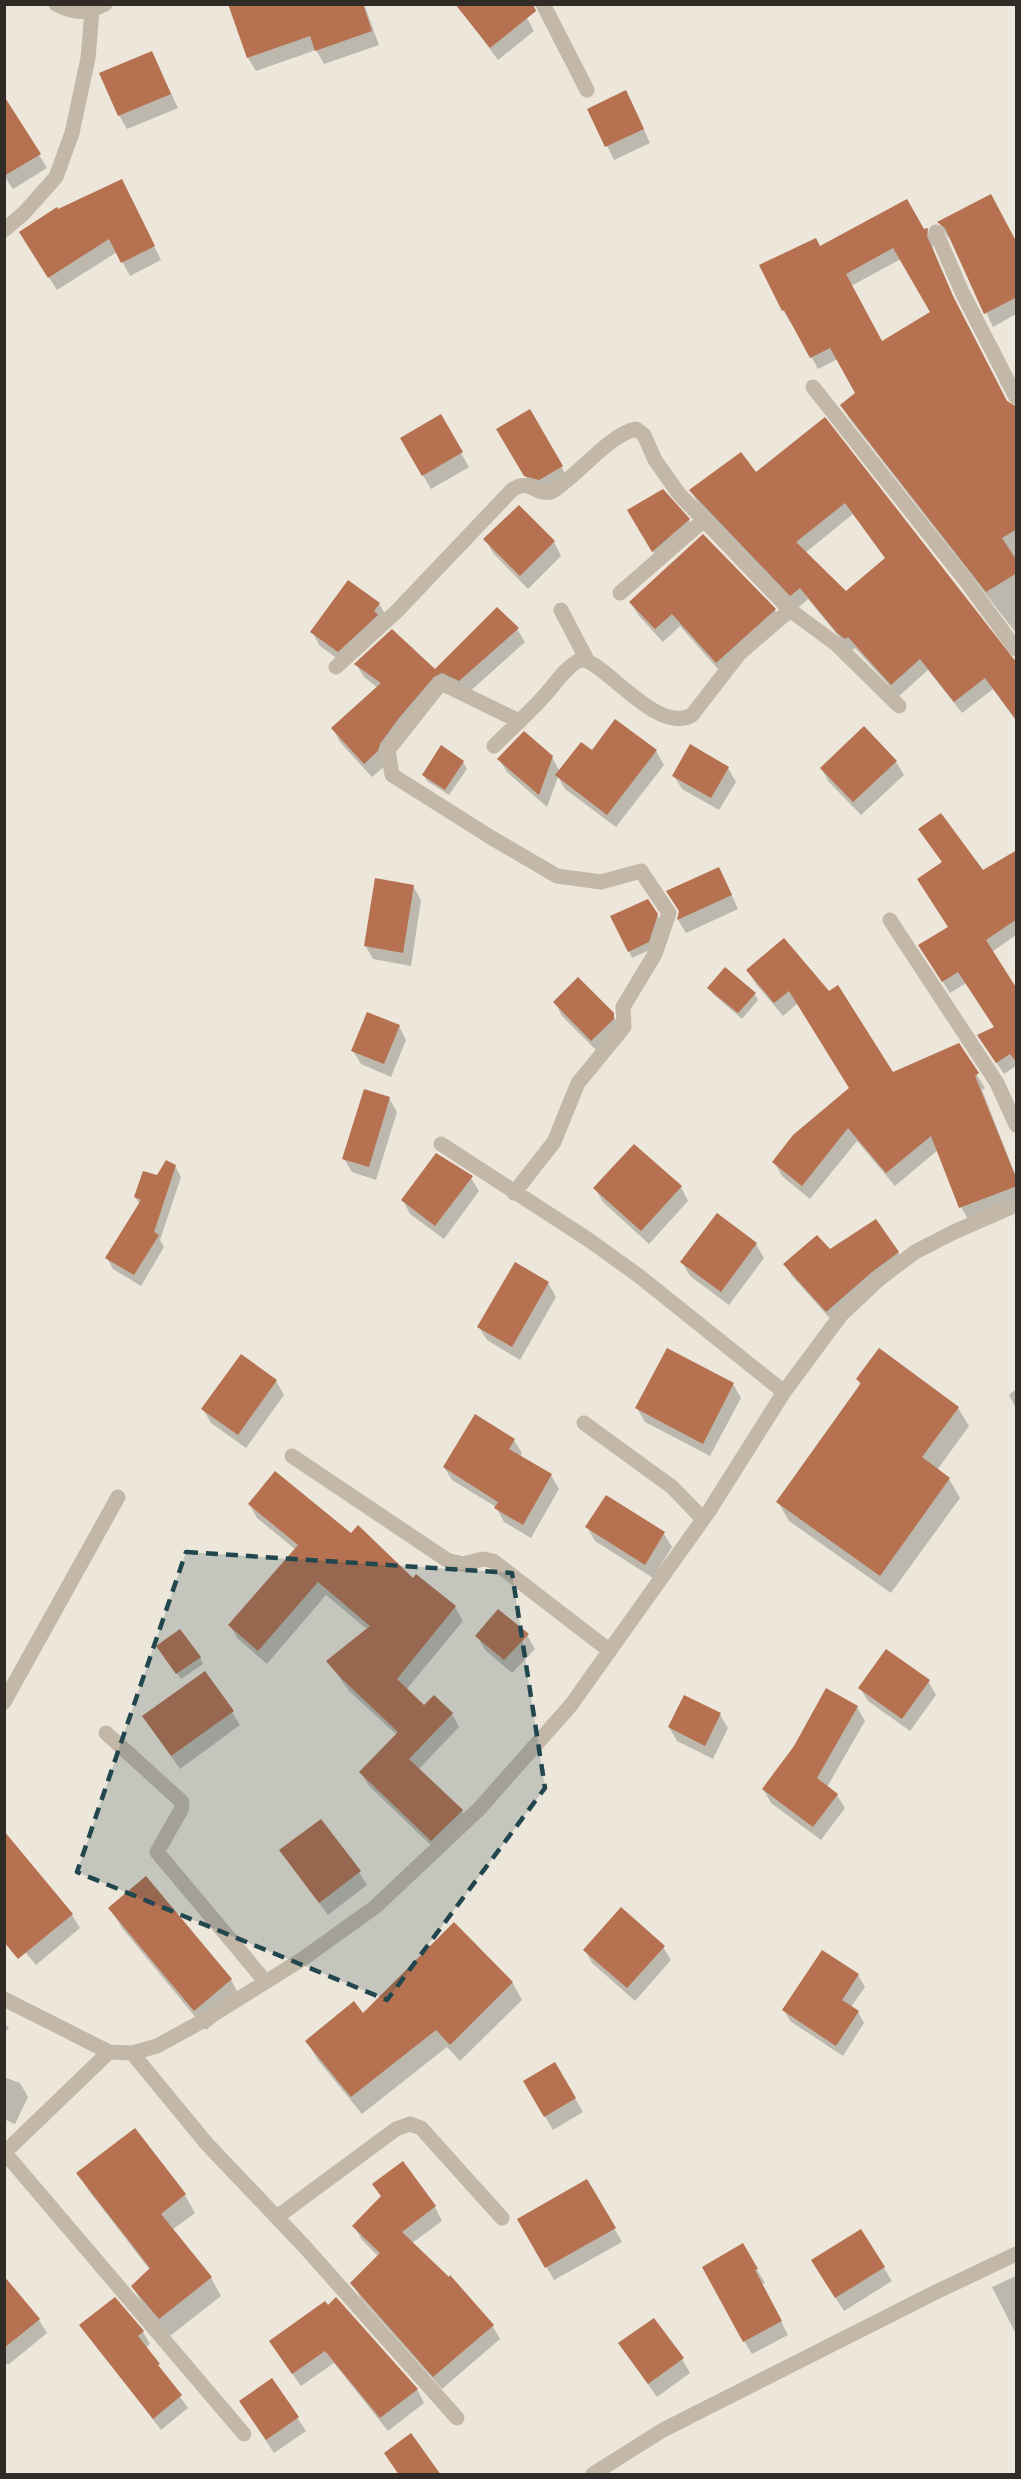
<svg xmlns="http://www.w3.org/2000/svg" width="1021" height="2479" font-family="'Roboto Condensed',sans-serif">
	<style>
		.shadow { fill: #0003; fill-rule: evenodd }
		.building { fill: #b57150; fill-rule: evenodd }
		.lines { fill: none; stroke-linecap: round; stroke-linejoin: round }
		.minor { stroke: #c3b7a8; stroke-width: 15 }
		.marked { fill: #22464d; fill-opacity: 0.2; stroke: #22464d; stroke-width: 4.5; stroke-dasharray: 12 8; stroke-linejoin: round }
	</style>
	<rect width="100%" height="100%" fill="#ede6da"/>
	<!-- shadow -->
	<path class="shadow" d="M230,4h134l15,41 -55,19 -8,-14 -60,21 -8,-13z
		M465,15l62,3 7,13 -36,29z
		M152,53l26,55 -51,21 -8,-14z
		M633,105l17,38 -36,17 -25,-51z
		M4,127l35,28 8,13 -34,21 -9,-13z
		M129,195l32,65 -31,16 -13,-24 -60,38 -28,-44z
		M939,223l74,16 3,-2v77l-23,13 -41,-87 -5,-4z
		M927,230l7,11 -1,8 26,61 48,93 9,6v224l-167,-215 -7,-12 15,-12 -19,-35 -20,10 -26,-48 -2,1 -7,-12 37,-62zM901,259l31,53 -50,31 -31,-57z
		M529,411l40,69 -36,9 -35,-59z
		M440,416l29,51 -38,22 -29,-50z
		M824,420l183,236 9,4v61l-23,-32 -31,24 -34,-43 -29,26 -44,-48 -3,2 -6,-5 -38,-46 -10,9 -100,-105 -7,-12 64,-17zM853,514l33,45 -40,34 -41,-40z
		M663,491l26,29 7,14 -35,31 -32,-55z
		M485,539l69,3 7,14 -33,33 -35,-36z
		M631,603l144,7 7,14 -58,52 -44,-50 -17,16 -24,-26z
		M379,604l8,13 -41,48 -26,-19 -8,-14z
		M517,629l8,13 -58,52 -26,-4 -55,75 -14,12 -32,-35 -7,-14 45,-40 -14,-11 -8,-13 79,7z
		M656,751l8,14 -48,62 -51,-38 -7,-12 -11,30 -40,-35 -8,-13 53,-2 8,15 32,-19z
		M463,762l4,7 -18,26 -22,-14 -3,-6z
		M896,762l8,13 -43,40 -32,-33 -8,-14z
		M728,768l8,14 -17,28 -37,-21 -8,-13z
		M920,829l63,43 33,-20v83l-24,17 24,40v74l-12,8 -18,-27 9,-19 -29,-45 -16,10 -23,-36 22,-29 -6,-65z
		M726,882l12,27 -52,24 -8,-13 2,-8z
		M413,886l8,14 -10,66 -38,-7 -8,-14z
		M657,915l4,7 -9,27 -20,9 -3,-7z
		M784,940l108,134 66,-29 27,43 -3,2 34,87v25l-47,19 -8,-14 -23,-57 -43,36 -38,-45 -47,58 -28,-23 -8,-14 77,-73 -53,-86 -15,13 -27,-32 -8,-13z
		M709,988l45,5 4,7 -16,19 -29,-25z
		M555,1002l57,12 9,14 -21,26 -38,-38z
		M399,1026l7,14 -15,37 -30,-13 -8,-13z
		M389,1098l8,14 -21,68 -24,-8 -8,-13z
		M175,1166l6,11 -21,63 4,7 -23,39 -28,-17 -6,-11 33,-53 -5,-8 22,-20z
		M471,1178l8,13 -35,48 -34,-25 -7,-14z
		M681,1187l7,14 -39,43 -46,-42 -8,-14z
		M756,1244l8,14 -35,47 -39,-29 -8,-14z
		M830,1251l68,1 7,12 -71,59 -42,-47 -7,-12z
		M516,1264l32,19 8,14 -36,63 -33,-20 -8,-13z
		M858,1380l100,28 11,18 -32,44 12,9 11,19 -69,95 -102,-72 -11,-19 83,-116z
		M276,1381l8,14 -38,53 -35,-25 -8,-14z
		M733,1384l8,14 -31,58 -65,-34 -8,-14z
		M1016,1389v19l-7,-13z
		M514,1440l8,13 -2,4 31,18 8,14 -28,49 -27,-16 -8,-15 -44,-27 -8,-13z
		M607,1497l57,37 8,13 -19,31 -58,-37 -8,-14z
		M250,1505l101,30 104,72 8,14 -57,69 18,17 28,7 7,13 -41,43 44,41 7,14 -30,28 -70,-67 -8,-13 36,-38 -48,-44 -21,-30 40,-31 -42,-35 -59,69 -30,-26 -7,-13 66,-75 -39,-32z
		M527,1635l8,14 -23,24 -27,-23 -8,-14z
		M162,1653l38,4 3,7 -22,15z
		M928,1681l8,14 -26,36 -42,-30 -8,-13z
		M685,1697l35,18 8,13 -15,31 -36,-18 -8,-14z
		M857,1707l8,14 -38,66 10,8 8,13 -24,32 -50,-37 -8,-14z
		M232,1712l8,13 -60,44 -36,-53z
		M16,1847l56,68 8,13 -44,37 -32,-39z
		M281,1851l78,21 8,13 -39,30z
		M146,1879l85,101 11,20 -36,30 -84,-102 -12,-20z
		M663,1947l8,13 -36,41 -43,-38 -7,-13z
		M858,1975l7,12 -14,20 7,5 6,11 -21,33 -53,-35 -6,-11z
		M512,1982l10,18 -62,61 -13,-14 -85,67 -45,-55 -10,-18 56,-26z
		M4,2022l5,7 -5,3z
		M555,2064l28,48 -30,18 -28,-48z
		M4,2077l16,6 8,14 -13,27 -11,-5z
		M135,2130l50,65 10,18 -23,17 39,48 10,18 -51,40 -27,-32 -11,-18 18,-16 -61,-79 -11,-18z
		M587,2181l35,61 -68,38 -35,-61z
		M374,2184l61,23 7,14 -30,22 80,82 8,14 -58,50 -82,-92 -8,-14 27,-26 -17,-17 -8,-14 28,-28z
		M861,2231l31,50 -48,30 -24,-37z
		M742,2245l23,38 -3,1 26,51 -36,19 -8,-13z
		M1016,2276v58l-24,-47z
		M4,2278l35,42 8,13 -39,32 -4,-4z
		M115,2300l28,32 7,12 -5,4 43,60 -27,22 -80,-105z
		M325,2303l92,86 7,14 -36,28 -54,-68 -33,23 -22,-31z
		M620,2344l62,15 8,14 -33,24z
		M272,2380l34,51 -32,22 -25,-38z"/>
	<!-- building -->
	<path class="building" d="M228,4h135l9,27 -57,20 -5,-15 -63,22z
		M455,4h78l3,7 -46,37z
		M152,51l19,43 -53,22 -19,-43z
		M626,90l18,39 -39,18 -18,-38z
		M4,96l37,58 -37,22z
		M122,179l33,67 -34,17 -12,-24 -61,39 -29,-46 38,-25 1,2z
		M991,194l26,49v54l-33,17 -39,-86 -8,-6z
		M907,199l17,30 4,-1 -1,8 26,60 54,105 10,6v122l-15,9 15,23v12l-31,19 -146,-187 15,-12 -25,-45 -20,10 -26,-48 -2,1 -23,-46 57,-27 4,8zM893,248l37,64 -48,29 -36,-67z
		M530,409l33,57 -24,14 -15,-4 -28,-47z
		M441,414l22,38 -41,24 -22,-38z
		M825,417l192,246v58l-32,-43 -31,24 -34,-43 -29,26 -43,-48 -3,2 -8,-6 -37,-45 -10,8 -101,-106 52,-38 15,20zM845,503l40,55 -39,33 -50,-49z
		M663,489l27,30 -38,33 -25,-42z
		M519,505l36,36 -35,35 -37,-37z
		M703,534l73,75 -60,54 -44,-49 -17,15 -26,-27z
		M348,580l32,23 -6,8 4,4 -40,37 -28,-20z
		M497,607l22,21 -60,53 -17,-8 -8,4 -35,41 -19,26 -2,7 -14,13 -33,-36 50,-45 -27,-19 38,-35 43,40z
		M615,719l42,31 -50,65 -52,-40 26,-33 11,8z
		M864,726l33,35 -44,41 -33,-34z
		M524,731l29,25 -14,39 -42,-36z
		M690,744l39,23 -18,31 -39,-22z
		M441,745l23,16 -19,29 -23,-15z
		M941,813l42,57 34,-20v69l-31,21 31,49v74l-7,-9 -14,9 -19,-28 17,-8 -36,-55 -16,10 -24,-37 30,-18 -31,-48 25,-17 -24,-33z
		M719,867l13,28 -55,25 2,-9 -13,-20z
		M375,878l39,7 -11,68 -39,-7z
		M648,899l10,15 -9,28 -21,10 -18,-36z
		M784,938l45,53 9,-6 55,87 66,-29 20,30 -4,3 42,104v6l-58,22 -28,-72 -45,37 -38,-45 -46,58 -30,-24 21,-27 56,-47 -60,-97 -15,12 -28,-33z
		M725,967l31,26 -18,20 -31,-25z
		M578,977l36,36v6l-23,22 -38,-39z
		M367,1012l33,13 -16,39 -33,-13z
		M364,1089l26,8 -21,70 -27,-8z
		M634,1144l48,42 -41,45 -48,-43z
		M436,1153l37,23 -38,50 -34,-26z
		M166,1160l10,5 -22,67 5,3 -25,40 -29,-17 36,-58 -7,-3 9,-26 14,4z
		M717,1213l40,30 -36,49 -41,-30z
		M876,1219l23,33 -27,20 -46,40 -43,-48 34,-29 13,14z
		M515,1262l34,20 -37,65 -35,-20z
		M667,1348l67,35 -31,61 -68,-36z
		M879,1348l80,59 -37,50 28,21 -70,98 -104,-74 85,-119 -5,-4z
		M241,1354l36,26 -39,55 -37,-26z
		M475,1414l40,25 -6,10 43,25 -29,51 -29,-17 4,-6 -55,-35z
		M275,1471l76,62 7,-8 55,53 3,-4 40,32 -59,73 27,26 10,-10 19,18 -44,46 54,51 -32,31 -72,-69 39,-40 -58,-55 -14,-16 44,-35 -52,-44 -60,69 -30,-26 70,-80 -50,-41z
		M606,1495l59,37 -20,33 -60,-38z
		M498,1609l31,25 -25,26 -29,-24z
		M180,1629l21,28 -25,17 -20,-28z
		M886,1649l44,31 -28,39 -44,-31z
		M205,1671l29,40 -63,45 -29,-40z
		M826,1688l32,18 -41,72 21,16 -25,33 -51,-38 32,-43z
		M684,1695l37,18 -16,33 -37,-19z
		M321,1819l40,52 -42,32 -40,-53z
		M4,1831l69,83 -55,45 -14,-17z
		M146,1876l86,103 -38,32 -86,-103z
		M621,1907l44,39 -38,42 -44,-38z
		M454,1922l59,60 -63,63 -14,-15 -85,67 -46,-56 49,-40 9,12z
		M822,1950l37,24 -17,26 17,11 -23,35 -54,-36z
		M555,2062l21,36 -32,19 -21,-36z
		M135,2128l51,66 -25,20 51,63 -53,42 -28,-33 19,-18 -74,-95z
		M403,2161l33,45 -34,26 47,45 1,-2 44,50 -61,52 -83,-94 30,-30 -28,-27 29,-30 -9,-12z
		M587,2179l29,49 -71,40 -28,-49z
		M861,2229l24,38 -50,31 -24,-38z
		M743,2243l15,26 -3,1 27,51 -39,21 -41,-75z
		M4,2276l36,43 -36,29z
		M115,2297l29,34 -6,5 22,28 -2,1 24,30 -29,24 -74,-94z
		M336,2297l82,92 -38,29 -55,-67 -33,23 -23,-33 56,-40 3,4z
		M654,2318l30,40 -36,26 -30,-41z
		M272,2378l27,39 -33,23 -27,-39z
		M411,2433l30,42h-42l-15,-22z"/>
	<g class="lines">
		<!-- minor -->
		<path class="minor" d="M56,4c19,10 29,10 49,0
			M543,4l44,86
			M4,230l20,-17 32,-36 16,-44 16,-75 4,-47
			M936,232l26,60 54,105
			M813,387l153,194 50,68
			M620,593l84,-73
			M561,610l26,50
			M336,667l61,-56 115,-121c17,-13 24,6 39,2 5,-2 11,-8 15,-11 19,-15 48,-48 70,-52l8,6 11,25 24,34 111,116
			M494,746c17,-17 36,-34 52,-52 10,-11 19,-26 32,-33 20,-10 77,76 114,54l48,-62 50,-43 46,34 63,62
			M890,920l107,163 19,42
			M441,1144l148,96 50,36 145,116
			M514,1193l40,-51 24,-59 46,-56 -1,-20 32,-53 14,-41 -28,-42 -40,11 -44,-6 -65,-38 -100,-63 -4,-25 53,-67 78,38
			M584,1423l88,64 31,32
			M292,1456l155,104 15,4 21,-5 10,2 117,90
			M4,1702l114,-205
			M106,1733l76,69 -1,8 -24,42 108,129
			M4,1999l105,53 23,1 25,-7 51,-28 96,-60 71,-51 104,-98 92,-104 138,-194 75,-119 57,-77 37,-35 37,-28 39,-20 62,-27
			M132,2053l75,91 97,102 153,172
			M4,2153l105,-101
			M5,2153l239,281
			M277,2217l119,-88 14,-5 11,4 81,90
			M593,2474l70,-44 273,-138 80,-38"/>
	</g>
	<!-- marked area -->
	<path class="marked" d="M186,1552l326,21 33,215 -158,212 -310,-128z"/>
	<!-- border -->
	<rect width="1021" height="2479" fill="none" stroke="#312b27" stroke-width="12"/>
</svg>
